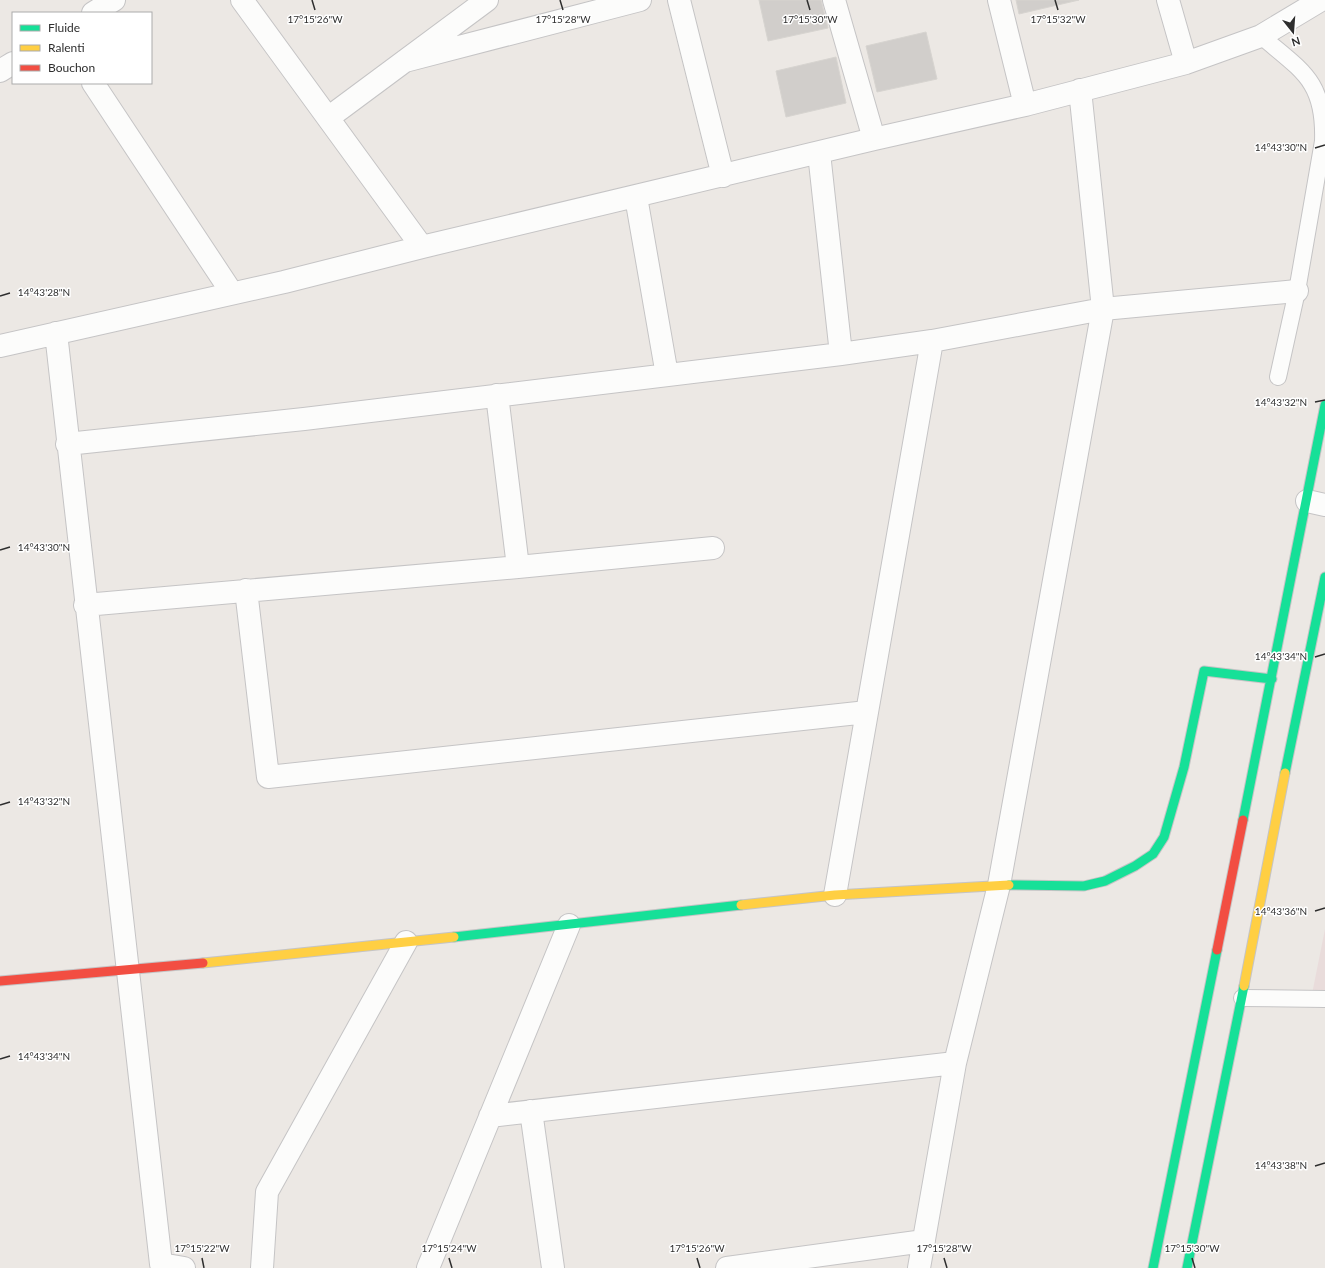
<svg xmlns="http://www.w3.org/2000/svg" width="1325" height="1268" font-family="Lato,sans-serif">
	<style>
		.medical { fill: #e9dcdb }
		.building { fill: #d1cecb; stroke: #d7d4d0 }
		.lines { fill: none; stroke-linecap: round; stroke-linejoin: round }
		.lane-casing { stroke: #c5c4c5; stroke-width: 18 }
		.street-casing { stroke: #c5c4c5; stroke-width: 24 }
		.fast-casing { stroke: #c5c4c5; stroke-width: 11 }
		.slow-casing { stroke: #c5c4c5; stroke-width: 11 }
		.jam-casing { stroke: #c5c4c5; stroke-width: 11 }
		.lane { stroke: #fcfcfb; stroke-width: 16 }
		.street { stroke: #fcfcfb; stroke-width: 22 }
		.fast { stroke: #16e098; stroke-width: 9 }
		.slow { stroke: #ffcf43; stroke-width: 9 }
		.jam { stroke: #f24e42; stroke-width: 9 }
		.ticks { fill: none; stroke: #2e2e2e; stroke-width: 1.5 }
		.ticks-label { font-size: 10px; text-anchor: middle; fill: #2e2e2e; stroke: #fff; stroke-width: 3; stroke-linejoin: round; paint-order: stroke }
	</style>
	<rect width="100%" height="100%" fill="#ece8e4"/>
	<!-- medical -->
	<path class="medical" d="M1325,929v62l-13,3z"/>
	<!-- building -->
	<path class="building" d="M759,0h62l7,28 -60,13z
		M1016,0h63l-60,14z
		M926,32l11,47 -60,13 -11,-46z
		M836,57l10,46 -60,14 -10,-46z"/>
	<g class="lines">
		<defs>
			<path id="lane" d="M1261,36c41,35 64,45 62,105l-26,150 -19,86
				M1242,998l83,1"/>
			<path id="street" d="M242,0l180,247
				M679,0l44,176
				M834,0l40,139
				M999,0l26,105
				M1168,0l18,63
				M93,13l21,-13
				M405,61l235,-61
				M0,71l13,-8
				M93,83l139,210
				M328,118l159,-118
				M819,153l22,201
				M636,197l31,178
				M56,333l105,931 23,4
				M0,346l284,-64 138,-35 452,-108 151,-34 161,-42 75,-27 60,-36
				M497,395l21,172
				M67,444l237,-25 537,-65 91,-13 171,-32 194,-18
				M1307,501l18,4
				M246,590l22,187 599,-65
				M85,605l433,-38 195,-19
				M835,895l97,-554
				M531,1111l22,157
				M490,1116l465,-53
				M262,1268l5,-76 139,-250
				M428,1268l141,-343
				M727,1268l197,-27
				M919,1268l36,-205 44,-178 104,-576 -23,-219"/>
			<path id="fast" d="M1285,773l40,-196
				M1243,820l82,-415
				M1009,885l75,1 21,-5 30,-15 18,-12 11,-17 20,-70 20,-96 68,8
				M454,937l287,-32
				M1153,1268l64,-318
				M1187,1268l57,-282"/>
			<path id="slow" d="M741,905l94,-10 174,-10
				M203,963l251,-26
				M1244,986l41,-213"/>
			<path id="jam" d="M1217,950l26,-130
				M0,981l203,-18"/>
		</defs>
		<!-- lane casing -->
		<use href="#lane" class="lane-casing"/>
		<!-- street casing -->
		<use href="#street" class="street-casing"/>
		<!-- fast casing -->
		<use href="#fast" class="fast-casing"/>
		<!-- slow casing -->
		<use href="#slow" class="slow-casing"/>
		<!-- jam casing -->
		<use href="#jam" class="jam-casing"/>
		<!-- lane -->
		<use href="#lane" class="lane"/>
		<!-- street -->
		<use href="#street" class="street"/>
		<!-- fast -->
		<use href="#fast" class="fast"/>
		<!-- slow -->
		<use href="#slow" class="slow"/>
		<!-- jam -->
		<use href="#jam" class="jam"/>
	</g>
	<!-- ticks -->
	<path class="ticks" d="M312,0l3,10M560,0l3,10M807,0l3,10M1055,0l3,10M1315,148l10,-3M0,296l10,-3M1315,402l10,-2M0,550l10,-3M1315,657l10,-3M0,805l10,-3M1315,911l10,-3M0,1059l10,-3M1315,1166l10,-3M202,1258l2,10M449,1258l3,10M697,1258l3,10M944,1258l3,10M1192,1258l3,10"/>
	<g class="ticks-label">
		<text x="315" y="23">17°15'26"W</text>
		<text x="563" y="23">17°15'28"W</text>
		<text x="810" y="23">17°15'30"W</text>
		<text x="1058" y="23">17°15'32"W</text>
		<text x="1281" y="151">14°43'30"N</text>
		<text x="44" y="296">14°43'28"N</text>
		<text x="1281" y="406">14°43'32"N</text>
		<text x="44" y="551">14°43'30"N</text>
		<text x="1281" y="660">14°43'34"N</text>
		<text x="44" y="805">14°43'32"N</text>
		<text x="1281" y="915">14°43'36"N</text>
		<text x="44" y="1060">14°43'34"N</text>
		<text x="1281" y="1169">14°43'38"N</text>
		<text x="202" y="1252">17°15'22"W</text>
		<text x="449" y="1252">17°15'24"W</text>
		<text x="697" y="1252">17°15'26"W</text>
		<text x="944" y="1252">17°15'28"W</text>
		<text x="1192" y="1252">17°15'30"W</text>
	</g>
	<!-- legend -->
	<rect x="12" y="12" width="140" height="72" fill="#ffffff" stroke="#ababab"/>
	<rect x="20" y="25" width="20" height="6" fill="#16e098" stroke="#ababab"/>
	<text x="48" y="32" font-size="12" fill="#2e2e2e">Fluide</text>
	<rect x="20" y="45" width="20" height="6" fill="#ffcf43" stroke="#ababab"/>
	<text x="48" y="52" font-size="12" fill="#2e2e2e">Ralenti</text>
	<rect x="20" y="65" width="20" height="6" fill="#f24e42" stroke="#ababab"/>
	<text x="48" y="72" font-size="12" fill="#2e2e2e">Bouchon</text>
	<!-- north arrow -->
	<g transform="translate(1293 32) rotate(163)" stroke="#ffffff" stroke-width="3" paint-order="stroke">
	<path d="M0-3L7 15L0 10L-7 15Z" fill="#2e2e2e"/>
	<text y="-6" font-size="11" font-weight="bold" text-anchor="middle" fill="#2e2e2e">N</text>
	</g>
</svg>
